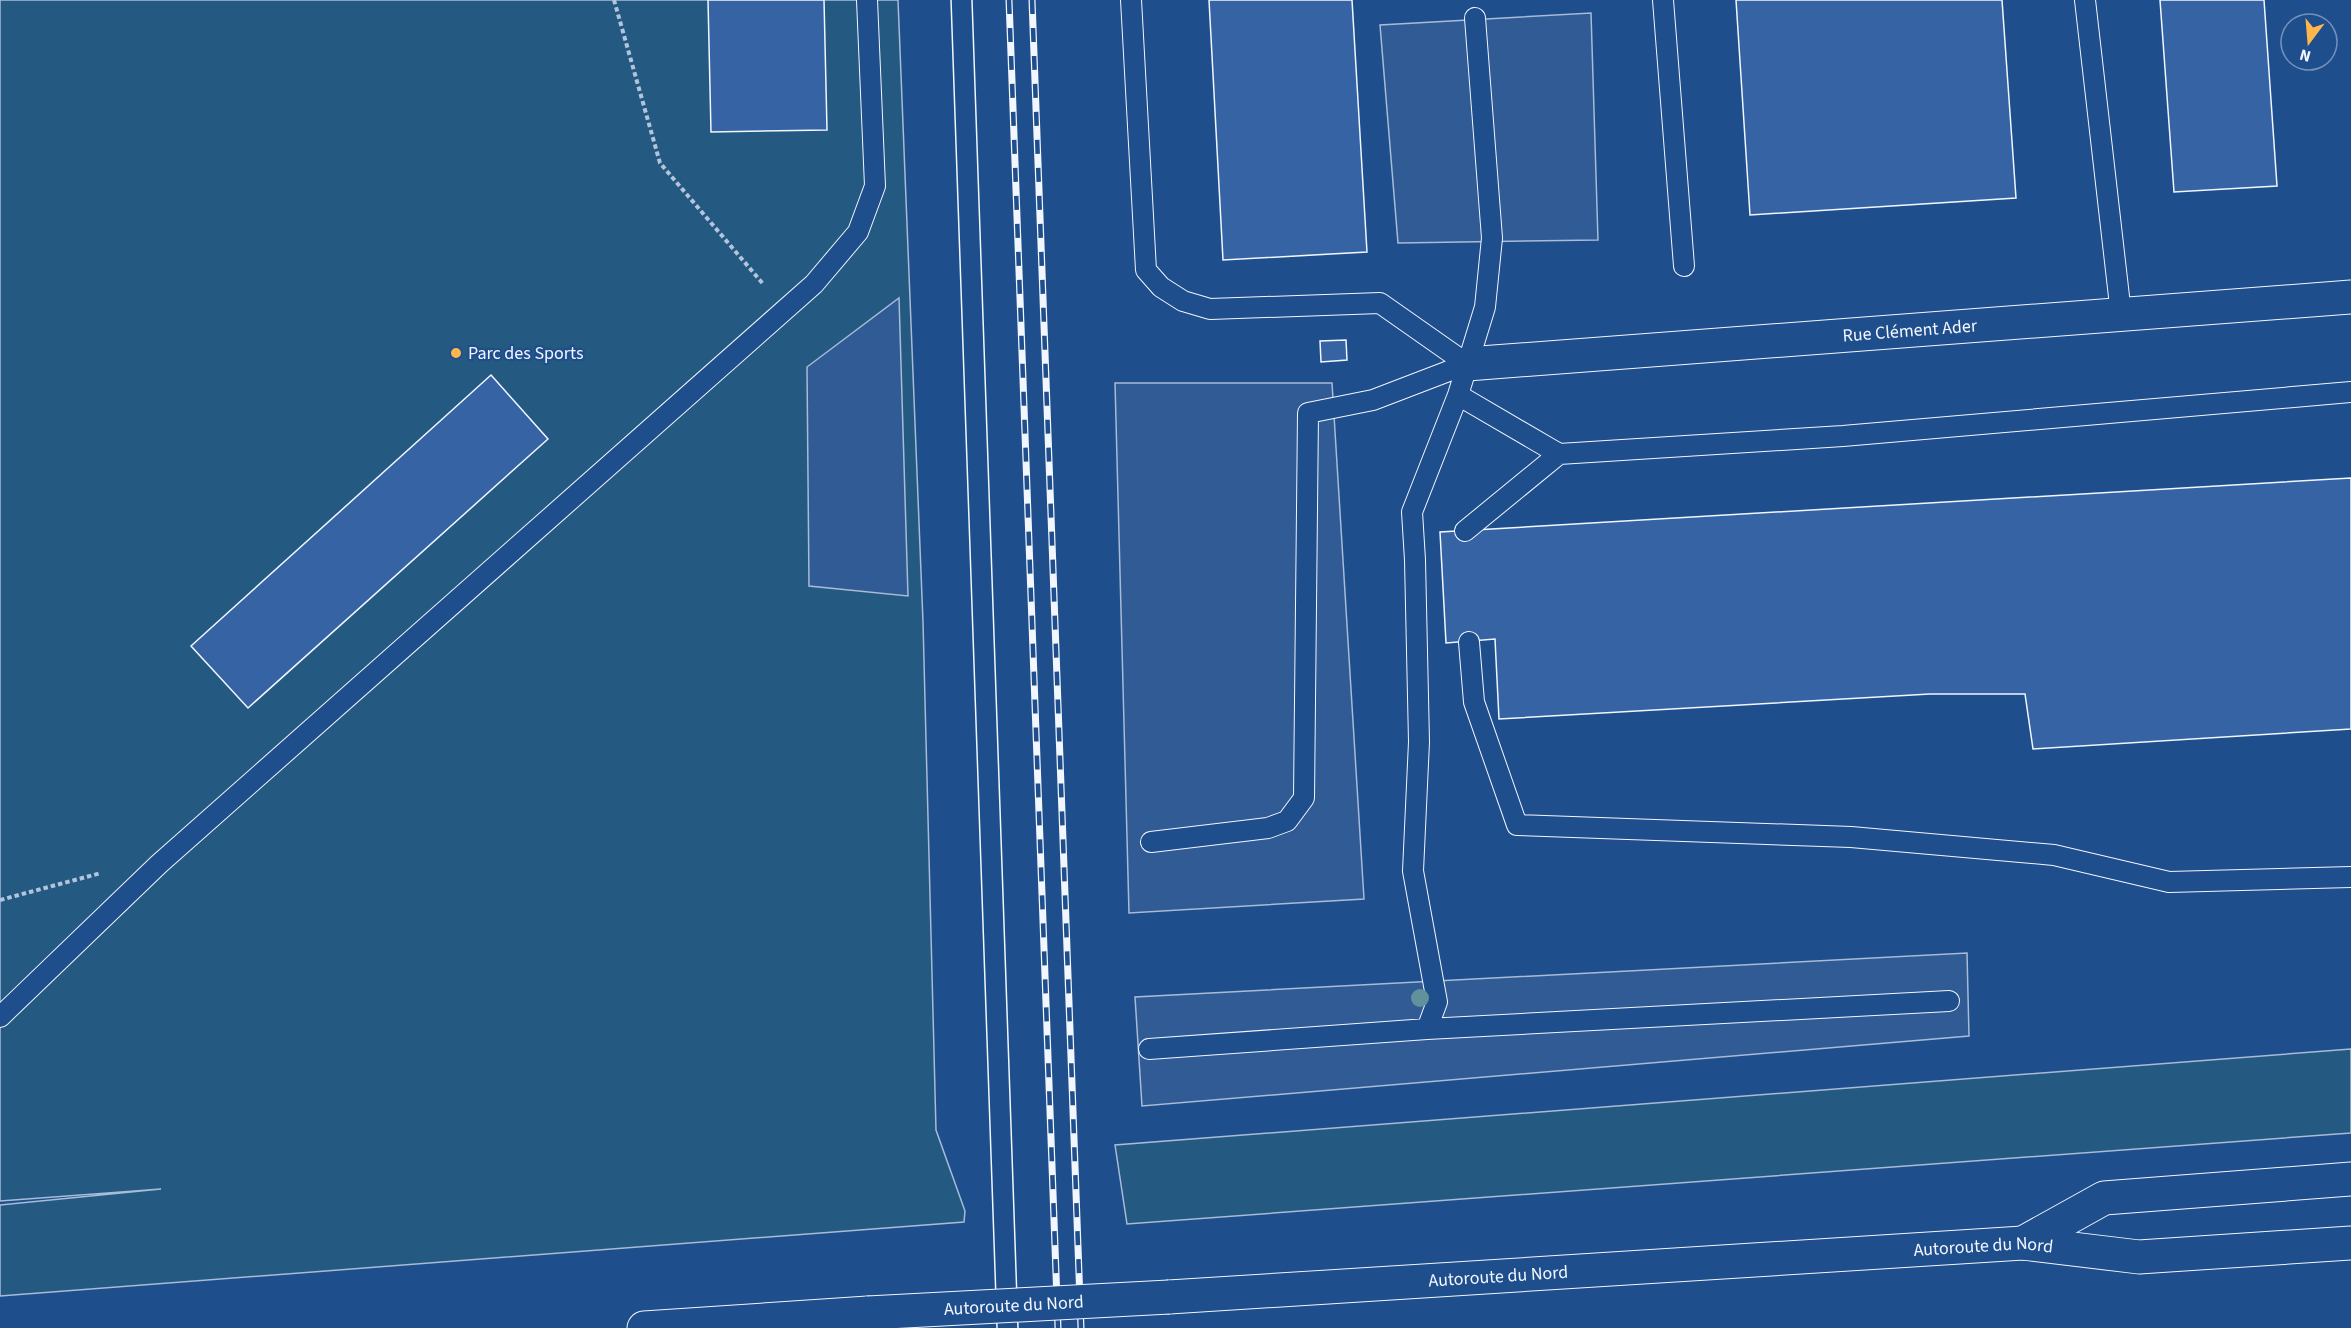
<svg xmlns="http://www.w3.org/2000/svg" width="2351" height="1328" font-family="'Source Sans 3',sans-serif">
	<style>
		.green { fill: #245a82; stroke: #a8bbd7; stroke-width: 1.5 }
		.parking { fill: #305b95; stroke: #a8bbd7; stroke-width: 1.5 }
		.building { fill: #3563a3; stroke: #f2f6ff; stroke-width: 1.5 }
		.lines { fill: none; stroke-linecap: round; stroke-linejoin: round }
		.lane-casing { stroke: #f2f6ff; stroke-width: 22 }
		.street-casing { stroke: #f2f6ff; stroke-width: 35 }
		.highway-casing { stroke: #f2f6ff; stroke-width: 35 }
		.path { stroke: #b3c4dc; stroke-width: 4; stroke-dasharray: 4.5 3; stroke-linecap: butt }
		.lane { stroke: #1f4e8c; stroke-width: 20 }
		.street { stroke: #1f4e8c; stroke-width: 33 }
		.highway { stroke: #1f4e8c; stroke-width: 33 }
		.tram { stroke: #f2f6ff; stroke-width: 1.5 }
		.rail-casing { stroke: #f2f6ff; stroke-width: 7 }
		.rail { stroke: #1f4e8c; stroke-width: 4.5; stroke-dasharray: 14; stroke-linecap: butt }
		.highway-bridge-casing { stroke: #f2f6ff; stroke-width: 35; stroke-linecap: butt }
		.highway-bridge { stroke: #1f4e8c; stroke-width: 33 }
		.tree { fill: #61919a }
		.poi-dot { fill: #ffb74d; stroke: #1f4e8c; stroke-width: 2 }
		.labels { text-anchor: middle; stroke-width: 4.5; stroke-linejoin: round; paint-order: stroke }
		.street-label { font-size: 18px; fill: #f2f6ff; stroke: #1f4e8c }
		.poi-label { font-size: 18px; fill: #f2f6ff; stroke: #1f4e8c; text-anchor: start }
	</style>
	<rect width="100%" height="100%" fill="#1f4e8c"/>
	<!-- green -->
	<path class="green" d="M0,0h898l25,622 13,508 29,81 -1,11 -964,74v-91l161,-16 -161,12z
		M2351,1049v84l-1224,91 -12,-79z"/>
	<!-- parking -->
	<path class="parking" d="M1591,13l7,227 -200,3 -18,-218z
		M899,298l9,298 -99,-10 -2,-219z
		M1115,383h217l32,516 -235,14z
		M1967,953l2,83 -827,70 -7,-109z"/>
	<!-- building -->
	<path class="building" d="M708,0h116l3,130 -116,2z
		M1209,0h143l15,252 -144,8z
		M1736,0h266l14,198 -266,17z
		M2160,0h104l13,186 -103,6z
		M1346,340l1,20 -26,2 -1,-21z
		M491,375l57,64 -300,269 -57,-62z
		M2351,478v251l-318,20 -8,-55h-95l-431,25 -4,-80 -49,4 -6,-111z"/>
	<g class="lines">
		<defs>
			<path id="lane" d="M1131,0l15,270 15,17 22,14 27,8 170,-6 87,61
				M1663,0l21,266
				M2085,0l36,314
				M1458,395l101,59 284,-18 508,-44
				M1465,531l94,-77
				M1469,642l5,60 43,123 334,12 203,18 115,27 182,-5
				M1151,842l117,-14 19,-7 17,-23 4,-385 65,-13 94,-36
				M0,1017l159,-153 655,-580 44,-52 17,-46 -8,-186
				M1427,1029l522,-28
				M1149,1049l278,-20 10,-27 -24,-131 6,-129 -4,-182 -3,-48 46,-117 27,-88 7,-69 -17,-220"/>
			<g id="street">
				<path id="s1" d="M1467,364l884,-67"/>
			</g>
			<g id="highway">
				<path d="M2023,1243l81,-45 247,-19"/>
				<path id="s2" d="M1169,1297l854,-54 116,14 212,-14"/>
				<path d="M644,1328l224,-15"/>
			</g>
		</defs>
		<!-- lane casing -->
		<use href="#lane" class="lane-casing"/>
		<!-- street casing -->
		<use href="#street" class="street-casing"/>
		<!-- highway casing -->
		<use href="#highway" class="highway-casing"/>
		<!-- path -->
		<path class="path" d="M614,0l46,163 104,122
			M0,900l101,-27"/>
		<!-- lane -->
		<use href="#lane" class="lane"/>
		<!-- street -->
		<use href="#street" class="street"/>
		<!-- highway -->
		<use href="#highway" class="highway"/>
		<!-- tram -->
		<path class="tram" d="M951,0l46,1328
			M972,0l46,1328"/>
		<defs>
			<path id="rail" d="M1009,0l49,1328
				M1032,0l49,1328"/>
		</defs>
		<!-- rail casing -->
		<use href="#rail" class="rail-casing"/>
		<!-- rail -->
		<use href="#rail" class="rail"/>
		<defs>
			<g id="highway-bridge">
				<path id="s3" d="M868,1313l301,-16"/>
			</g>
		</defs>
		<!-- highway-bridge casing -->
		<use href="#highway-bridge" class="highway-bridge-casing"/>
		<!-- highway-bridge -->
		<use href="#highway-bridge" class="highway-bridge"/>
	</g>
	<!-- trees -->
	<circle class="tree" cx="1420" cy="998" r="9"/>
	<!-- markers -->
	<circle class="poi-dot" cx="456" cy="353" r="6"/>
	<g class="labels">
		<!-- street labels -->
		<g class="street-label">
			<text dy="6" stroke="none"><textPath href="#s1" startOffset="444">Rue Clément Ader</textPath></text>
			<text dy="6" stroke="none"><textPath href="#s2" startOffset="816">Autoroute du Nord</textPath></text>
			<text dy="6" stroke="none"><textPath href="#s2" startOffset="330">Autoroute du Nord</textPath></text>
			<text dy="6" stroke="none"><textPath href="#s3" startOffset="146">Autoroute du Nord</textPath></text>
		</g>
		<!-- poi labels -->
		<g class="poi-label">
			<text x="468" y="359">Parc des Sports</text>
		</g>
	</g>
	<!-- north arrow -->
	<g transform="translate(2309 42) rotate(196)"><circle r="28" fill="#1f4e8c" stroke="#7391ba" stroke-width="1.5"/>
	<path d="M0-4.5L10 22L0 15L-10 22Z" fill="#ffb74d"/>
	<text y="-9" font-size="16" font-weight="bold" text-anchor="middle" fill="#f2f6ff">N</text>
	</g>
</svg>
